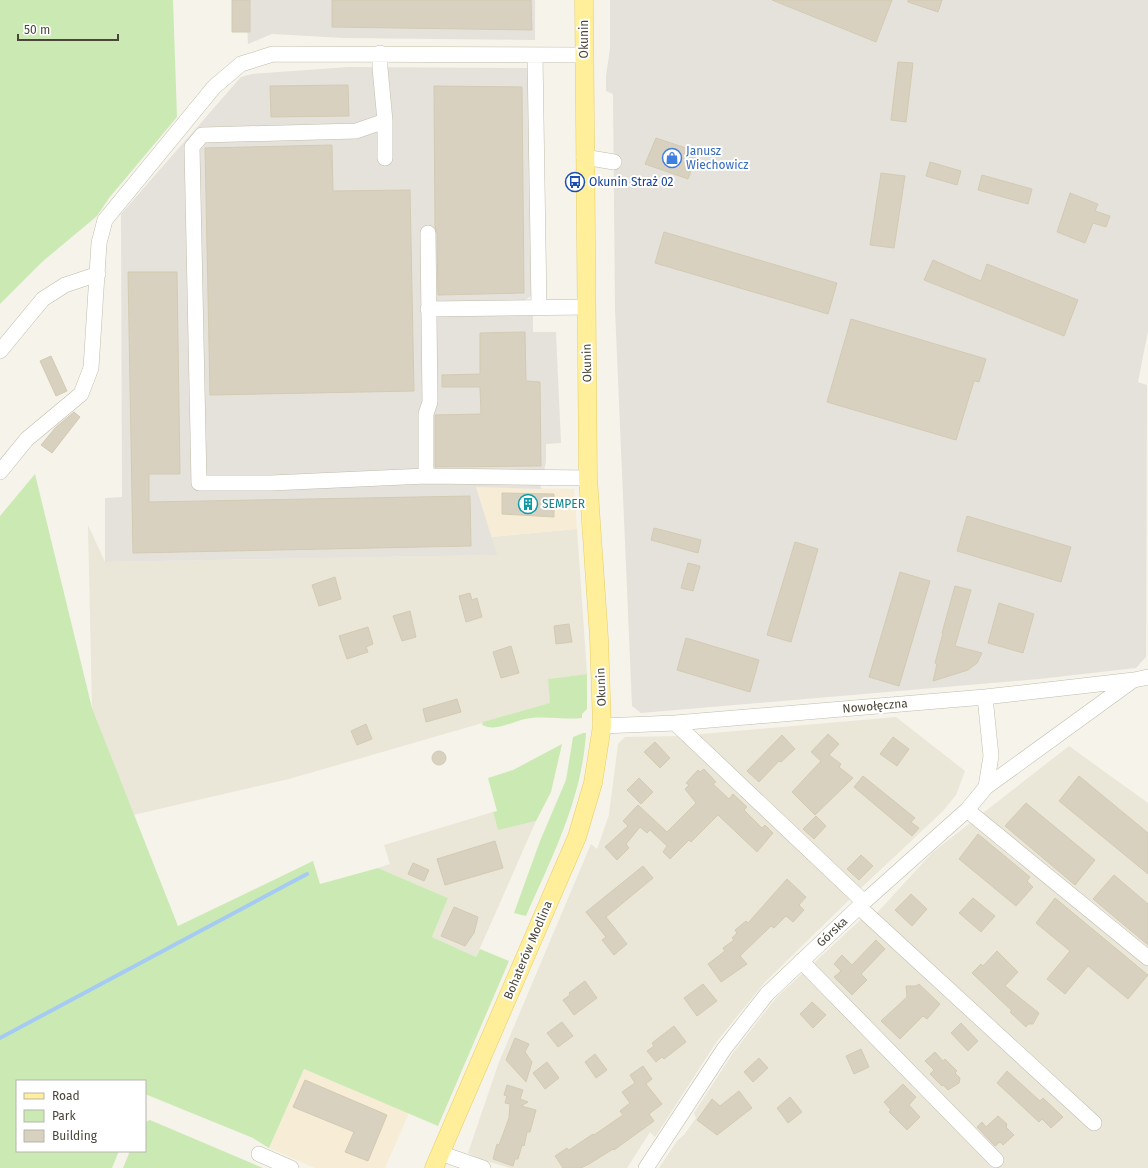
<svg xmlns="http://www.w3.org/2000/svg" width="1148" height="1168" font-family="'Fira Sans',sans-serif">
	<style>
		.residential { fill: #eae6d8 }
		.commercial { fill: #f7edd6 }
		.industrial { fill: #e5e2dc }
		.green { fill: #cbeab3 }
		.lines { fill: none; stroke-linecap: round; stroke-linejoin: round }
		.stream { stroke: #a6cbf3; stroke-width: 4 }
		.building { fill: #d8d1bf; stroke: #d3cab2 }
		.minor-casing { stroke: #c1bdac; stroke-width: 16 }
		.major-casing { stroke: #e7cf66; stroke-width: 19 }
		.minor { stroke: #fff; stroke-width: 15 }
		.major { stroke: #ffee9a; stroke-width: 18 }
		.labels { text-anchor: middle; stroke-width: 4; stroke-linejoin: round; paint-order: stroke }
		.street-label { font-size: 12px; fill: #4a4538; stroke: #fff }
		.shop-label { font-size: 12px; fill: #366cbe; stroke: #fff; text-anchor: start }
		.transit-label { font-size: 12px; fill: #164399; stroke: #fff; text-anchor: start }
		.culture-label { font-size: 12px; fill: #0d838f; stroke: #fff; text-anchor: start }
	</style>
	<rect width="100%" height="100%" fill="#f5f3ea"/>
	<!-- residential -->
	<path class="residential" d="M88,525l17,37 391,-7 -6,-18 87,-8 10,145 -39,5 3,24 -262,76 -156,36 -41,-107z
		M896,717l69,54 -9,24 -13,16 -84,79 -168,-155z
		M682,736l170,161 -87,85 -48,59 -62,96 -5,-5 -23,36h-117l-33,-10 -9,-5 31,-91 92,-218 6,5 12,-34 9,-71 7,-7z
		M1069,746l79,57v365h-489l18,-27 7,-6 12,-17 -2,-5 39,-60 43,-55 95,-88 5,4 57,-62z
		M493,812l5,18 38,-9 -60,136 -44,-20 16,-39 -70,-30 12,-4 -6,-19z"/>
	<!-- commercial -->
	<path class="commercial" d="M476,487l98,2 3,40 -87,8z
		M304,1069l105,44 -24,55h-70l-46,-20z"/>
	<!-- industrial -->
	<path class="industrial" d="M246,0h289v40l-191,-2 -72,-4 -24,10z
		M610,0h538v331l-10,51 9,3 -1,272 -10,11 -97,11 -398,34 -9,-7 -17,-397 -2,-215 -7,-3v-15l4,-27z
		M349,67l181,1 1,228 -6,4 -5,1 13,13v18h23l5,111 -15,1v18l-2,9h-4l1,18 -65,-2 21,68 -392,7v-64l17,-1 -1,-283 120,-137 11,-3z"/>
	<!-- green -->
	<path class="green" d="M0,0h173l4,117 -68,81 -12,18 -55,46 -42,42z
		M35,474l57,234 86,218 135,-65 7,23 58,-16 70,30 -16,39 44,20 4,-8 29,12 -71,165 -134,-57 -35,79 -16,-10 -108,-44v-13h-128v70h102l-7,17h-112v-652z
		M587,674v35l-5,5v4c-19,2 -38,-3 -57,1 -13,3 -29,13 -43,6l1,-3 67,-19 -2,-24z
		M583,733h3c-4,66 -34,124 -60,183l-12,-3 26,-72 26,-61 7,-43z
		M562,744l-11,48 -15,29 -38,9 -5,-18 4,-1 -9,-33 25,-8z
		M150,1120l113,48h-140l7,-17h15v-29z"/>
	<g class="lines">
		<!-- stream -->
		<path class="stream" d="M0,1038l307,-164"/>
	</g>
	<!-- building -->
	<path class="building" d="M232,0h18v32h-18z
		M332,0h199l1,30 -200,-3z
		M772,0h120l-16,42z
		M908,0h34l-4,12 -30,-10z
		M898,62l15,1 -7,59 -15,-2z
		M348,85l1,31 -78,1 -1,-31z
		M434,86l88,1 2,206 -86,2 -1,-62 -2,-6z
		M656,138l42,14 -10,27 -43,-15z
		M332,145l1,46 77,-1 4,201 -204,4 -5,-247z
		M930,162l31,9 -4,14 -31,-9z
		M881,173l24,3 -11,72 -24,-3z
		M982,175l50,14 -4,15 -50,-14z
		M1070,193l28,11 -3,7 15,5 -4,11 -13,-4 -8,20 -28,-11z
		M664,232l173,51 -9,31 -173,-51z
		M933,260l48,21 6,-17 91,36 -14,36 -140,-56z
		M128,272h49l3,202h-31v28l321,-6 1,50 -338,7z
		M851,319l135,40 -7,23 -5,-1 -18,59 -129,-38z
		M525,332l1,49 14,1 1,84 -106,1v-52l46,-1 -1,-27h-38v-12l38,-1v-41z
		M51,356l16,35 -11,5 -16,-35z
		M74,412l6,5 -28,36 -11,-8 15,-18z
		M502,493l52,1v23l-52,-3z
		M967,516l104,31 -10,35 -104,-31z
		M654,528l47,12 -3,13 -47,-13z
		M795,542l23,7 -27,93 -24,-7z
		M688,563l12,3 -7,25 -12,-3z
		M900,572l30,9 -31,105 -30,-9z
		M335,577l6,22 -22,7 -7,-21z
		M955,586l16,4 -16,56 27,7 -5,10 -9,7 -35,11 4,-17 -2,-1 8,-30h-1z
		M470,593l2,7 5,-2 5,19 -16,5 -7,-26z
		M999,603l35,11 -11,39 -35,-10z
		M410,611l6,26 -14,4 -9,-25z
		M569,624l3,18 -16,2 -2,-18z
		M368,627l5,17 -7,3 2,5 -21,7 -8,-23z
		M686,638l73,22 -9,32 -73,-22z
		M511,646l8,27 -18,5 -8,-26z
		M457,699l4,13 -35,10 -3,-13z
		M366,724l6,15 -15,6 -6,-14z
		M828,734l11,10 -10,11 12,9 -2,3 14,11 -38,37 -23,-23 29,-31 -10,-9z
		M782,735l13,14 -14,13 -2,-1 -20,21 -12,-11z
		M893,737l16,12 -12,17 -17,-12z
		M655,742l15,16 -10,10 -16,-16z
		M432 758a7 7 0 1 1 14 0a7 7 0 1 1-14 0Z
		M704,769l12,13 -3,2 16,15 4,-5 14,13 -3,3 18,18 3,-3 8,8 -16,19 -39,-37 -27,27 -2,-2 -19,19 -7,-7 4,-6 -17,-16 -3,3 -7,-6 -14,17 3,4 -12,12 -12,-13 23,-21 -5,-5 15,-16 29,27 29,-29 -11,-14 4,-4 -3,-2 12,-13 2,2z
		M863,776l52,42 -4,4 8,6 -7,8 -58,-49z
		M1079,776l69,57v41l-89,-73z
		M639,778l14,14 -12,12 -14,-14z
		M1026,803l69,57 -20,25 -70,-59z
		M816,816l10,10 -12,13 -11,-10z
		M978,834l52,43 -3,4 6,6 -17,19 -57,-47z
		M495,841l8,27 -58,17 -8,-26z
		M861,855l12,11 -14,14 -12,-11z
		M413,863l16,7 -5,11 -16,-7z
		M643,866l10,12 -47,39 21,27 -13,11 -12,-15 4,-3 -20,-25z
		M1114,875l34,29v41l-55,-46z
		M787,879l19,18 -7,8 5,5 -11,12 -7,-6 -12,12 -3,-2 -31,30 7,8 -26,18 -13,-18 17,-13 -2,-3 11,-8 -2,-2 5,-5 -2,-3 11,-9 2,2z
		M911,894l16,15 -15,17 -17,-16z
		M973,898l22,18 -14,16 -22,-19z
		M1055,898l93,77 -20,24 -40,-33 -23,28 -18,-15 23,-28 -34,-28z
		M454,907l24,10 -4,16 -9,13 -24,-10z
		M876,940l9,9 -24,25 6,6 -15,15 -18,-18 7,-6 -7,-7 8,-9 10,10z
		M997,951l21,21 -13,14 34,27 -6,11h-5l-2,3 -16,-15 2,-1 -40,-38 9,-9 2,2z
		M585,981l12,17 -23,17 -11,-15 7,-5 -1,-2z
		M703,984l14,17 -20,15 -13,-18z
		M919,984l21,20 -13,15 -4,-3 -23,23 -19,-18 26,-24 -1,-11h10z
		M812,1002l14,13 -13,13 -13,-14z
		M562,1022l11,14 -15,11 -11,-14z
		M961,1023l17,18 -10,10 -17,-18z
		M674,1026l12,16 -22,17 -2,-2 -6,5 -9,-11 7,-5 -2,-3z
		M515,1038l14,6 -4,8 7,10 -6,20 -20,-22z
		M861,1049l8,18 -15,7 -8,-18z
		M935,1052l8,9 2,-2 12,12 -2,2 5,5 -1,5 -11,7 -5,-5 -1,1 -12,-12 4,-4 -9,-9z
		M595,1054l12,16 -11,8 -11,-16z
		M759,1058l9,10 -15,14 -9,-10z
		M547,1062l12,16 -14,11 -12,-16z
		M643,1066l9,13 -6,5 16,20 -13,10 5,7 -40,29 -1,-1 -24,15 -8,4h-18l-8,-12 12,-8 2,2 24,-16 1,1 29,-20 -3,-4 10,-8 -8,-11 13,-9 -5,-8z
		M1007,1071l33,30 3,-3 20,19 -12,11 -9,-9 -3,3 -42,-39z
		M305,1080l82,35 -19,46 -23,-9 9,-20 -61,-25z
		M903,1084l13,13 -7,8 11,12 -13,13 -18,-18 2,-2 -7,-8z
		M507,1085l16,5 -3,9 8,3 -7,4 15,4 -6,22h-3l-3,14 -2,-1 -4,14h-3l-2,7 -20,-7 4,-15 2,1 10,-27 1,-14 -5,-1 2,-7 -3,-1z
		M739,1091l13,17 -35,27 -20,-15 15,-21 8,7z
		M790,1097l12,15 -14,11 -11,-15z
		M998,1116l9,8 -1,3 8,8 -11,10 -3,-3 -5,4 -18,-19 5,-5 4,5z"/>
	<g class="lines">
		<defs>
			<path id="minor" d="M380,53v15l5,53v37
				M535,55l4,252
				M385,121l-29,10 -154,4 -10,12 7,336h72l155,-7 162,2
				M584,157l30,5
				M428,309l158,-2
				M0,351l43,-52 22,-14 33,-11
				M0,472l27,-33 54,-45 10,-26 8,-125 6,-23 109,-133 27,-23 32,-10 311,1
				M426,476v-62l4,-12 -2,-169
				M675,723l189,179
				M602,726l73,-3 310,-26 149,-17 14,-3
				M986,787l146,-106
				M967,810l181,148
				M859,907l235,216
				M801,961l195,199
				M440,1153l43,15
				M259,1154l32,14
				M646,1168l78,-119 43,-55 97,-92 103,-92 19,-23 5,-31 -6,-59"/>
			<path id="major" d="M434,1168l143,-331 16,-54 9,-57 -3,-88 -11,-160 -4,-478"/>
		</defs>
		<!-- minor casing -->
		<use href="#minor" class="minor-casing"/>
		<!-- major casing -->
		<use href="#major" class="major-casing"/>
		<!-- minor -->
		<use href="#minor" class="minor"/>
		<!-- major -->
		<use href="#major" class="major"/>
	</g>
	<!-- icons -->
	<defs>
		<symbol id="shop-ring" viewBox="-11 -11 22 22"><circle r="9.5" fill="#fff" stroke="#3f7fe0" stroke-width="1.5"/><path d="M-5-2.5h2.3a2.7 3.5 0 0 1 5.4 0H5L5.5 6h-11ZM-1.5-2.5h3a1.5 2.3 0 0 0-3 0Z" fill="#3f7fe0"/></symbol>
		<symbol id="bus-ring" viewBox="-11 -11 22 22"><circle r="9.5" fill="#fff" stroke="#1a4fb4" stroke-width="1.5"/><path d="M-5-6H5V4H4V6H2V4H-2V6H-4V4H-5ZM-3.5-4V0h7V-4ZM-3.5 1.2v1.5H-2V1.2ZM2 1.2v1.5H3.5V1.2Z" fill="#1a4fb4"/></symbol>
		<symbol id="building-ring" viewBox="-11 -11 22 22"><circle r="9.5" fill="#fff" stroke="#0f9aa8" stroke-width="1.5"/><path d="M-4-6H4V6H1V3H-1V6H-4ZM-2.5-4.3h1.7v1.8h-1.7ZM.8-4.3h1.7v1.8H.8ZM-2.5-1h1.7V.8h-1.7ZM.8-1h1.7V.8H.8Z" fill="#0f9aa8"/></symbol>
	</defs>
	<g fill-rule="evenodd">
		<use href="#shop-ring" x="661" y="147" width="22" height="22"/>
		<use href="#bus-ring" x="564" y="171" width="22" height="22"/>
		<use href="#building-ring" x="517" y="493" width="22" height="22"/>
	</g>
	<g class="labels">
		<!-- street labels -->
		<g class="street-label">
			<text transform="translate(584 39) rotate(-90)" y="4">Okunin</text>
			<text transform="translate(587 363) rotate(-91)" y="4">Okunin</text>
			<text transform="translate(601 687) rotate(-92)" y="4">Okunin</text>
			<text transform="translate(875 706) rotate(-5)" y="4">Nowołęczna</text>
			<text transform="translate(832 932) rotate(-43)" y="4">Górska</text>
			<text transform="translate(528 950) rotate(-67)" y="4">Bohaterów Modlina</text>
		</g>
		<!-- shop labels -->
		<g class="shop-label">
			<text x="686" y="155">Janusz<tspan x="686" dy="14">Wiechowicz</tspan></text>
		</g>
		<!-- transit labels -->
		<g class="transit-label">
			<text x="589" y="186">Okunin Straż 02</text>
		</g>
		<!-- culture labels -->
		<g class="culture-label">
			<text x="542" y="508">SEMPER</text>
		</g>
	</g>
	<!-- legend -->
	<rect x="16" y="1080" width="130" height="72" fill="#ffffff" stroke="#b7b5af"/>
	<rect x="24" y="1093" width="20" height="6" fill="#ffee9a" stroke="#b7b5af"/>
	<text x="52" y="1100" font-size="12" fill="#4a4538">Road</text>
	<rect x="24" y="1110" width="20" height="12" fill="#cbeab3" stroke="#b7b5af"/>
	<text x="52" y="1120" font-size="12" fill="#4a4538">Park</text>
	<rect x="24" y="1130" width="20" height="12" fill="#d8d1bf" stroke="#b7b5af"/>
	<text x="52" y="1140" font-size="12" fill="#4a4538">Building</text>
	<!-- scale -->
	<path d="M18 34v6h100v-6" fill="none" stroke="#4a4538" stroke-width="2"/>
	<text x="24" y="34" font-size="12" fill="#4a4538" stroke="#ffffff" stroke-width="3" paint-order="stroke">50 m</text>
</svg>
